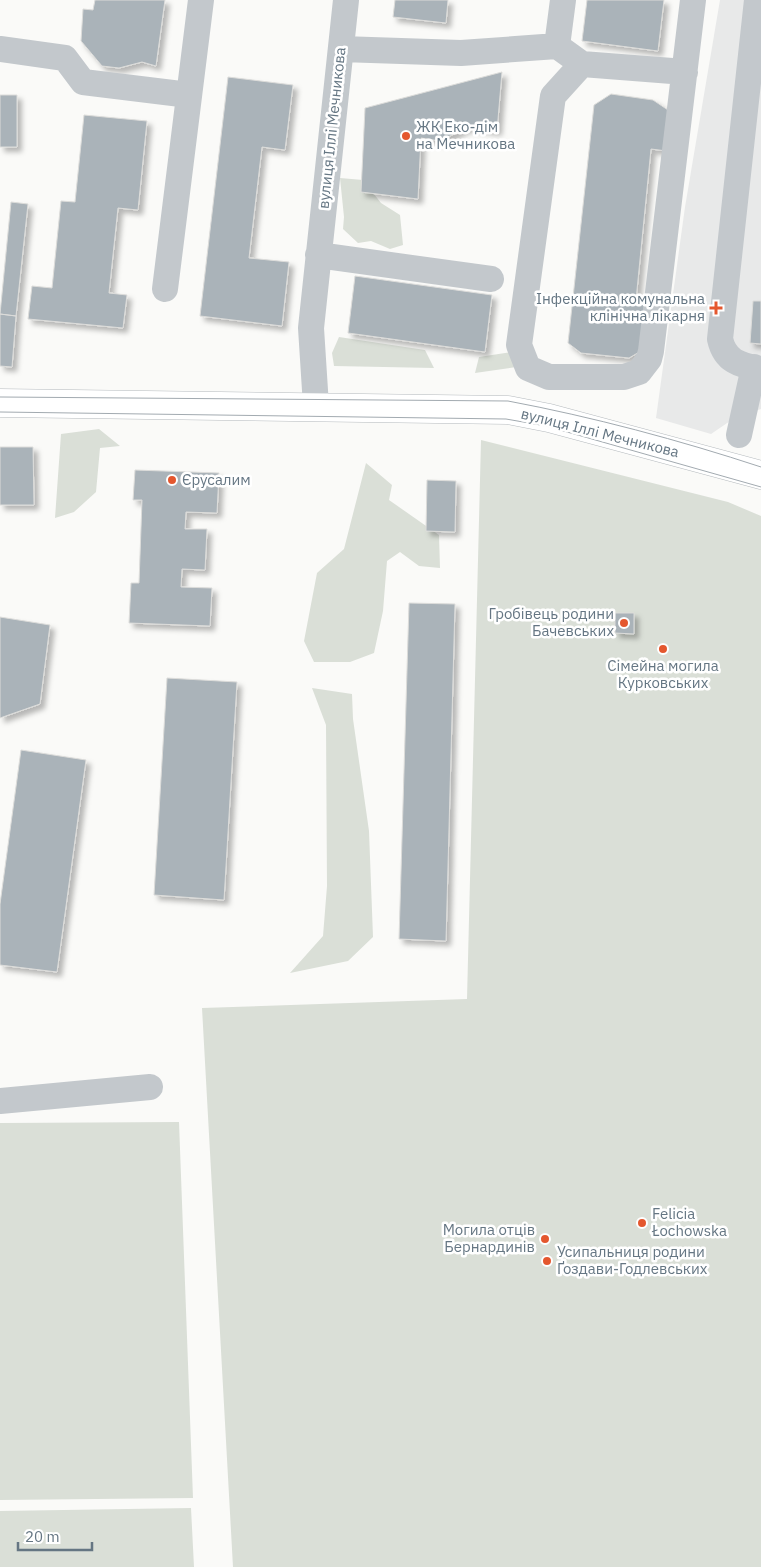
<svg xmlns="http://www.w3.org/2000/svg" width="761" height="1567" font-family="'IBM Plex Sans',sans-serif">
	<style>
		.built { fill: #e8e9e9 }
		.green { fill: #dadfd7 }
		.building { fill: #aab3b9; stroke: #dcdcda; filter: url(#shadow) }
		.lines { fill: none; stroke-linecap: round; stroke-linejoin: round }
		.major-casing { stroke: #b5babe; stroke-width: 29 }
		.minor { stroke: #c3c8cc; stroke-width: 26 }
		.major { stroke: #fff; stroke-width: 28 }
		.tram { stroke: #a2aab0; stroke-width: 1 }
		.poi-dot { fill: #e4572e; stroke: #fff; stroke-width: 2 }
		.labels { text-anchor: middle; stroke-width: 5; stroke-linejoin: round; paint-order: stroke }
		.poi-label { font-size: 15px; fill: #657683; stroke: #fff; text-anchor: start }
		.street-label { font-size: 15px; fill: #657683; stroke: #fff }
	</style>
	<defs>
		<filter id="shadow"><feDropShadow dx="4.5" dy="4.5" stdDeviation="2.5" flood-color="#0004"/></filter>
	</defs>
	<rect width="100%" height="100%" fill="#fafaf8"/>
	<!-- built -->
	<path class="built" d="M720,0h41v409l-28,10 -22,15 -55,-16 29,-211z"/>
	<!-- green -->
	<path class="green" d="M340,178l23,2 18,23 19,12 3,30 -13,4 -19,-8 -13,2 -15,-14 1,-12z
		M339,337l86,13 9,18 -100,-2 -2,-13z
		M511,352l12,14 -48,7 4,-16z
		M99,429l21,17 -20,2 -4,44 -22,20 -19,6 6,-84z
		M481,440l247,62 33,14v1051h-528l-31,-559 265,-9z
		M366,463l26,22 -3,15 50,35 1,33 -21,-2 -19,-14 -13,9 -4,50 -9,42 -24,9h-36l-10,-21 13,-68 27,-24z
		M312,688l40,6 1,25 16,112 4,106 -25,24 -58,12 33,-37 4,-50 -1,-161z
		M179,1122l14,376 -193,2v-377z
		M191,1508l3,59h-194v-56z"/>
	<!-- building -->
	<path class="building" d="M95,0h70l-9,66 -14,-4 -23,6 -17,-2 -21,-25 2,-32 10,1z
		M395,0h53l-2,23 -53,-6z
		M587,0h77l-6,51 -76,-10z
		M502,72l-5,59 -29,-4 -28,14 -19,-3 -3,61 -57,-7 4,-84z
		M228,77l65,8 -8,65 -23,-3 -13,111 40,4 -7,64 -82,-10z
		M611,94l42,6 18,12 -4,39 -16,-2 -15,151 11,1 -6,50 -12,7 -48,-5 -13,-10 26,-238z
		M0,95h17v52h-17z
		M84,115l63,6 -9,89 -20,-2 -9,85 18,2 -4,33 -95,-9 4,-33 20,2 9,-87 14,1z
		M11,202l17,2 -12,112 -16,-2z
		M355,276l137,19 -7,57 -137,-19z
		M753,301h8v43l-11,-1z
		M0,314l16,2 -4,51 -12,-1z
		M0,447h33l1,58h-34z
		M135,470l84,3 -2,40 -31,-1 -1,17h22l-2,41 -23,-1 -1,18 31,1 -2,38 -81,-3 2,-40h8l3,-83h-9z
		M427,480l29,1 -1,51 -29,-1z
		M409,603l46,1 -9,337 -47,-2z
		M615,613h19v21l-19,-1z
		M0,617l50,8 -10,79 -40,14z
		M167,678l70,4 -13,218 -70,-5z
		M21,750l65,10 -29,212 -57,-7v-61z"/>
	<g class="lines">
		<defs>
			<path id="major" d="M0,403l508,7 41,8 212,57"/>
		</defs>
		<!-- major casing -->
		<use href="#major" class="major-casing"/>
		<!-- minor -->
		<path class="minor" d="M757,0l-37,339c5,22 19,26 41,30
			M557,46l6,-46
			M0,49l65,9 18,24 106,13
			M341,49l120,4 96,-7 25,18 103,8
			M582,64l-29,32 -34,249 9,23 21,9h75l15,-5 10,-13 2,-8 42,-351
			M318,255l173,24
			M165,289l36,-289
			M316,406l-5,-78 35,-328
			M739,435l15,-68
			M0,1101l150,-14"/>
		<!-- major -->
		<use href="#major" class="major"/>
		<!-- tram -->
		<path class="tram" d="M0,397l508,4c85,16 171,39 253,66
			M0,412l506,7 40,7 215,61"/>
	</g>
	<!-- markers -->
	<g class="poi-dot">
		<circle cx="406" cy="136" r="5"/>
		<path d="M713.5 300.5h5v5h5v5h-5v5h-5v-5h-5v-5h5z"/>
		<circle cx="172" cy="480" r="5"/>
		<circle cx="624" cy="623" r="5"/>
		<circle cx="663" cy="649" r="5"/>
		<circle cx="642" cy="1223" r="5"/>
		<circle cx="545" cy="1239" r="5"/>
		<circle cx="547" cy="1261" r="5"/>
	</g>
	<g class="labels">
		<!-- poi labels -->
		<g class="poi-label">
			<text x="416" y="132">ЖК Еко-дім<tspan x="416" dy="17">на Мечникова</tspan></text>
			<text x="705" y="304" text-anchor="end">Інфекційна комунальна<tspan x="705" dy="17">клінічна лікарня</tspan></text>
			<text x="182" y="485">Єрусалим</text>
			<text x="614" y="619" text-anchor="end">Гробівець родини<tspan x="614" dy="17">Бачевських</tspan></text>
			<text x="663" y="671" text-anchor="middle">Сімейна могила<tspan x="663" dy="17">Курковських</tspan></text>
			<text x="652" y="1219">Felicia<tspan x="652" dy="17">Łochowska</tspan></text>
			<text x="535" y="1235" text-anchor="end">Могила отців<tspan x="535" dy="17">Бернардинів</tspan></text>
			<text x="557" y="1257">Усипальниця родини<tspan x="557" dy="17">Ґоздави-Годлевських</tspan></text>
		</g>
		<!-- street labels -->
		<g class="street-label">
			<text transform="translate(332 128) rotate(-84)" y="5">вулиця Іллі Мечникова</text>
			<text transform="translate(600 433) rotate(14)" y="5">вулиця Іллі Мечникова</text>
		</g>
	</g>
	<!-- scale -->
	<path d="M18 1542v8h74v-8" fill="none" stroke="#657683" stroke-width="2.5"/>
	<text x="25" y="1542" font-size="15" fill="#657683" stroke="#ffffff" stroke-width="4" paint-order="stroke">20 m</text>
</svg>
